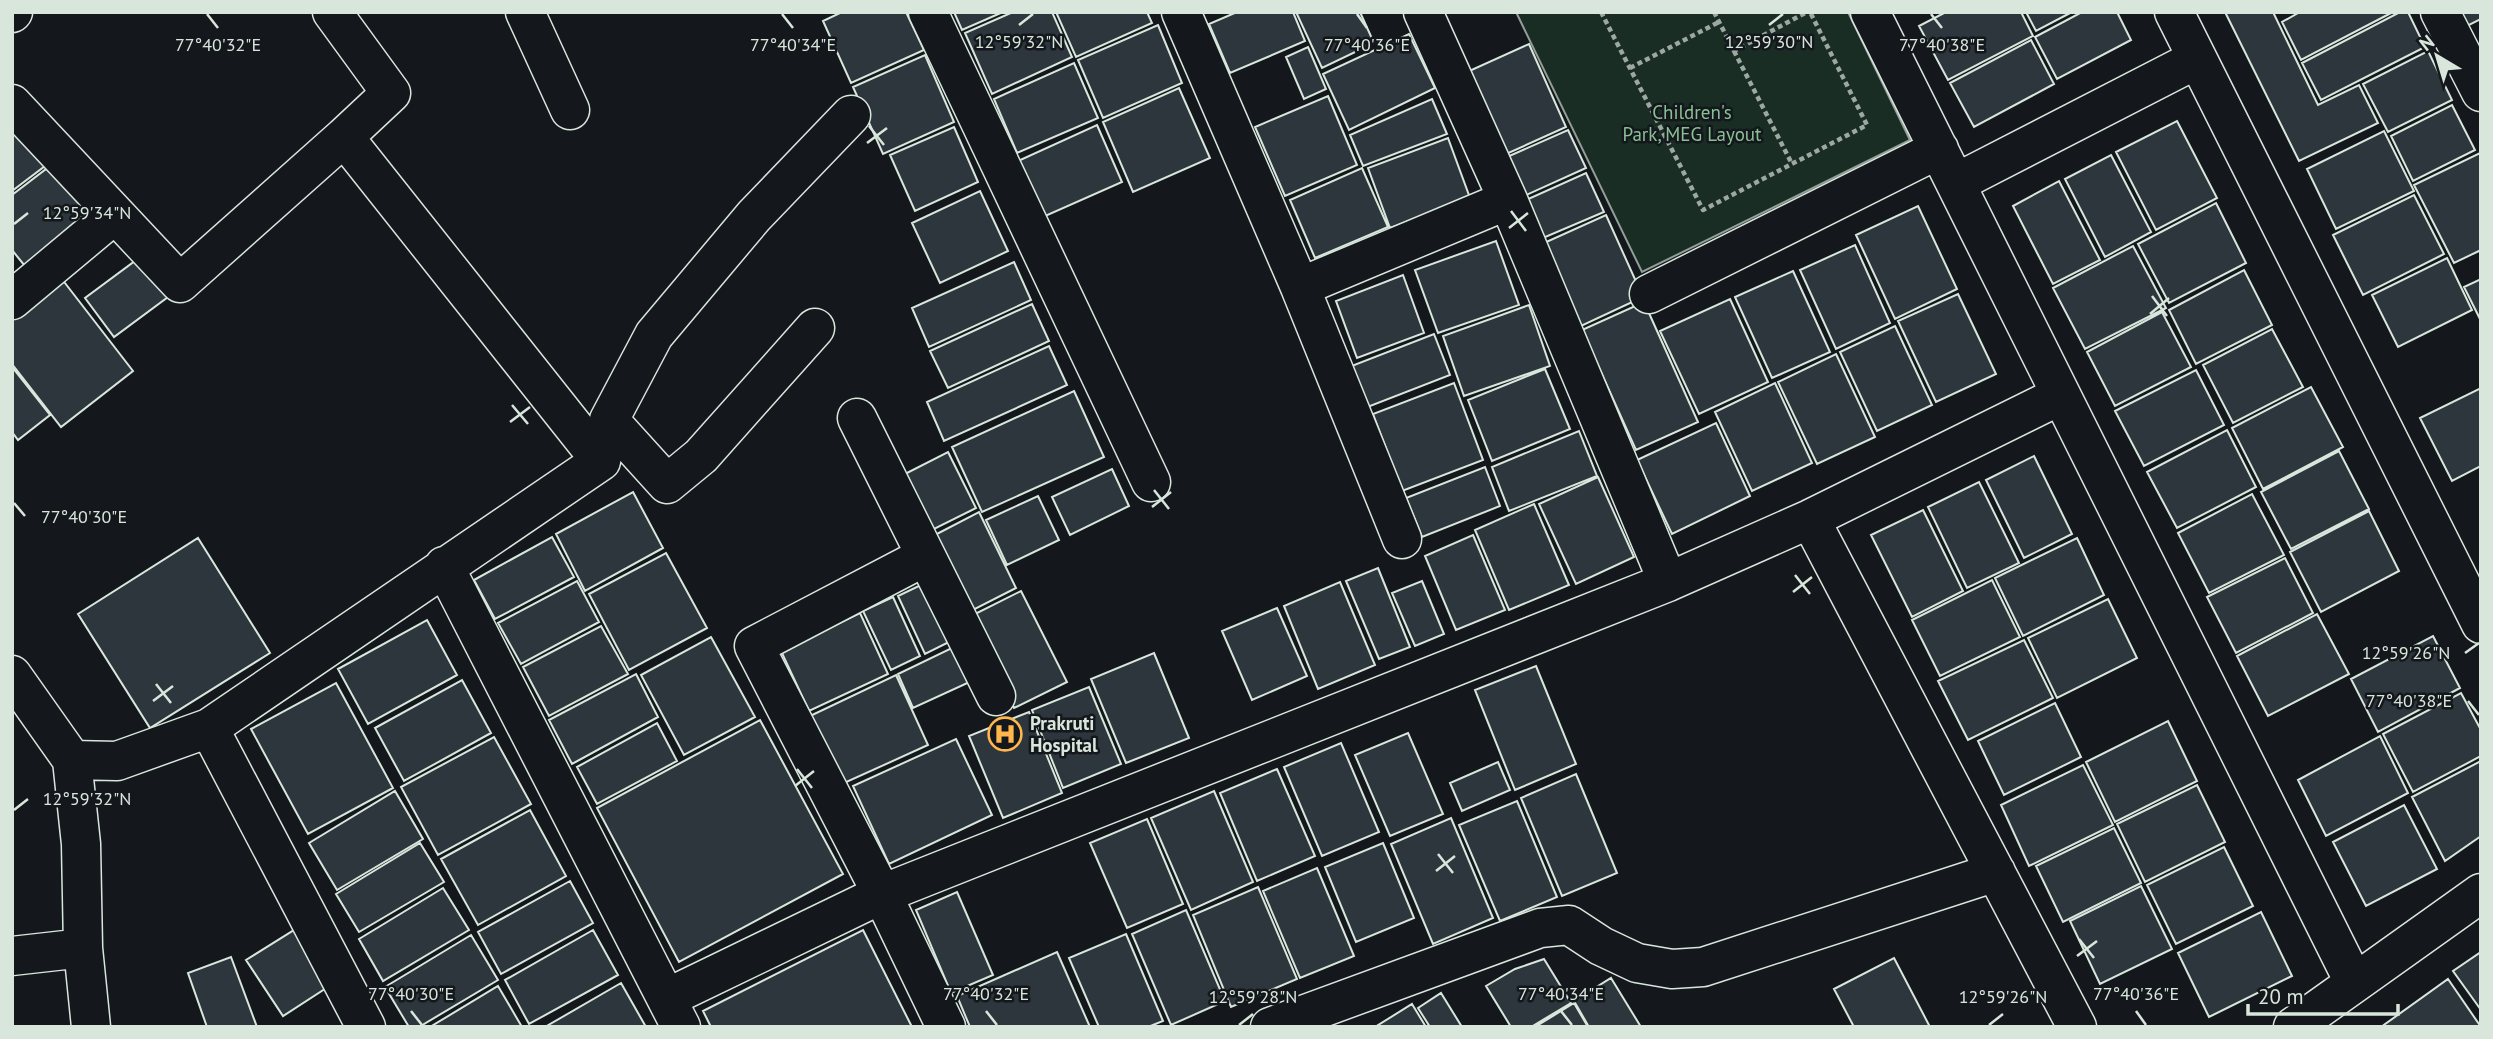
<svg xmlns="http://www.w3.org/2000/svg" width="2493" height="1039" font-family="'PT Sans',sans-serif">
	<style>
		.green { fill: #1a2d24; stroke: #939e99; stroke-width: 2 }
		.building { fill: #2c363c; stroke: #d8e6dc; stroke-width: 2 }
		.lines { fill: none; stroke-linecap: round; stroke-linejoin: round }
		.street-casing { stroke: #d8e6dc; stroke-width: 41 }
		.path { stroke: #9da8a2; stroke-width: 4.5; stroke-dasharray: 5 3.5; stroke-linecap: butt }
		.street { stroke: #14181c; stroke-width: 38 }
		.ticks { fill: none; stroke: #d8e6dc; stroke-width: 2.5 }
		.labels { text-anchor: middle; stroke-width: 5; stroke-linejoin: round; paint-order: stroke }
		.park-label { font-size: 19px; fill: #8ac095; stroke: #14181c }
		.poi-label { font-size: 19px; font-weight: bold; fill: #d8e6dc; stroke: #14181c; text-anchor: start }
		.ticks-label { font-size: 18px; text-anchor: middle; fill: #d8e6dc; stroke: #14181c; stroke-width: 5; stroke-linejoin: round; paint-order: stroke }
	</style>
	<rect width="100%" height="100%" fill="#14181c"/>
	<!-- green -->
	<path class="green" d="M1516,12h332l62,128 -268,132z"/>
	<!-- building -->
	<path class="building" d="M842,12h64l18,38 -73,33 -28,-62z
		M954,12h49l-41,18z
		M1013,12h39l20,45 -80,37 -27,-61z
		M1056,12h91l5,11 -76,34z
		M1237,12h56l12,29 -75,32 -21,-49z
		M1296,12h64l14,31 -52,25z
		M1946,12h75l12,24 -85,44 -29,-54z
		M2026,12h46l-36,19z
		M2082,12h35l14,28 -74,39 -22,-42z
		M2225,12h48l45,93 41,-20 19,38 -79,38z
		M2300,12h93l-92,48 -19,-38z
		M2400,12h8l17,35 -104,53 -19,-37z
		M2460,12h21v7l-14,7z
		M1158,25l24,58 -79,35 -25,-58z
		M1409,34l26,54 -86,42 -26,-56z
		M2031,40l23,44 -80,43 -24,-44z
		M1529,44l37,83 -62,28 -37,-83z
		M1308,47l18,42 -22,10 -18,-42z
		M2428,51l24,49 -64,32 -25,-48z
		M925,55l29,67 -71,32 -30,-67z
		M1074,63l24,55 -81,35 -23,-54z
		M1179,88l31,70 -77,34 -30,-70z
		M1328,96l29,69 -72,31 -30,-69z
		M1432,99l15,35 -84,32 -13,-31z
		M2452,105l23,45 -62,31 -22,-45z
		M2177,121l40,77 -61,32 -40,-78z
		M1097,125l25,57 -79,35 -25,-56z
		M954,127l24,55 -63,29 -25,-56z
		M16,130l29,36 -33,25v-58z
		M1568,130l18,38 -62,28 -17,-39z
		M2384,131l30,60 -78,38 -29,-60z
		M1448,138l22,60 -80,30 -22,-60z
		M2480,153l1,97 -27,13 -40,-78z
		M2111,155l40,77 -46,25 -40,-78z
		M54,163l43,56 -68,52 -17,-21v-55z
		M1362,168l26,59 -73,31 -25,-58z
		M1586,173l18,39 -61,26 -17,-38z
		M2059,181l41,79 -47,24 -40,-78z
		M980,191l28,60 -68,32 -28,-60z
		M2414,195l30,59 -81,41 -30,-60z
		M2216,203l30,60 -77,40 -31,-59z
		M1918,206l39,83 -62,30 -39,-84z
		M1606,215l37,82 -62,29 -37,-83z
		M1496,241l23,64 -81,28 -23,-63z
		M1855,245l35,78 -54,26 -36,-79z
		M2133,246l33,62 -81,41 -32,-61z
		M139,258l29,39 -54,40 -29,-39z
		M2447,258l25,52 -74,37 -26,-52z
		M1014,262l17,38 -102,47 -17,-39z
		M2244,270l28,55 -76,39 -27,-54z
		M1793,271l37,81 -58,26 -37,-81z
		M58,274l75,97 -72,56 -49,-63v-55z
		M1403,275l21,58 -67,25 -21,-57z
		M2481,279v42l-17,-34z
		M1958,294l38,80 -60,28 -38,-81z
		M1730,299l38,83 -69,32 -39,-83z
		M1644,302l54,120 -62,28 -54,-120z
		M1032,304l17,37 -101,47 -18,-37z
		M1529,305l21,61 -86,30 -21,-60z
		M2162,312l29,55 -76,39 -28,-54z
		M1895,326l37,79 -55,26 -37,-79z
		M2272,329l31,58 -70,36 -30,-58z
		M1434,334l16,41 -85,33 -16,-41z
		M1049,346l18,39 -123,56 -17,-39z
		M1836,354l39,83 -58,27 -39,-82z
		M12,367l38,48 -32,25 -6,-8z
		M1545,369l25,60 -78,32 -24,-61z
		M2196,370l28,55 -80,41 -29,-55z
		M1454,383l29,77 -81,31 -29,-77z
		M1775,383l37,80 -60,28 -37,-79z
		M2311,387l32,60 -80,42 -31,-61z
		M2481,388v78l-29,15 -32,-63z
		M1074,391l30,66 -122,55 -30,-65z
		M1716,423l34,73 -78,38 -35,-74z
		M2227,430l29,57 -79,41 -30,-56z
		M1579,431l18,45 -88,35 -17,-44z
		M2339,451l30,58 -78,40 -30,-57z
		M948,452l28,56 -50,25 -27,-56z
		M2034,456l38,78 -48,24 -38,-78z
		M1485,467l15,39 -78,31 -16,-39z
		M1112,469l17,37 -59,29 -18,-38z
		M1598,477l36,80 -58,27 -37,-80z
		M1979,482l40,81 -52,25 -39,-81z
		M633,492l30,56 -78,43 -29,-57z
		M2252,494l32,61 -75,38 -31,-60z
		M1038,496l21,44 -52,25 -21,-45z
		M1534,504l35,81 -60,25 -34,-80z
		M1923,510l40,81 -51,26 -41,-82z
		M2369,511l30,60 -78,41 -31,-60z
		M979,512l37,76 -47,24 -38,-75z
		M1473,535l32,75 -49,20 -31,-74z
		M552,537l22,40 -79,42 -21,-39z
		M198,538l72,115 -120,75 -72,-114z
		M2077,538l27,57 -81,41 -28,-58z
		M666,553l41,75 -78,42 -40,-76z
		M2285,558l28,55 -77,40 -29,-56z
		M1378,568l32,79 -31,12 -33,-78z
		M1992,580l28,57 -80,39 -28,-56z
		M577,581l22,41 -78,42 -23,-41z
		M1422,581l22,53 -29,12 -23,-53z
		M927,582l26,58 -28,14 -27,-58z
		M1340,582l35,83 -57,24 -34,-83z
		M1021,591l46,91 -53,26 -45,-91z
		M893,597l27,59 -29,14 -28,-59z
		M2108,599l29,59 -80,40 -29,-60z
		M1277,608l30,68 -55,24 -30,-69z
		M860,613l28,61 -79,37 -28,-60z
		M2317,614l32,60 -81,42 -31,-60z
		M427,620l30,55 -89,49 -30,-55z
		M601,626l27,48 -79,42 -26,-49z
		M2433,636l27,52 -82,44 -27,-53z
		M711,637l44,80 -71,38 -43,-80z
		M2024,640l29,58 -85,42 -30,-59z
		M958,645l16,35 -61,28 -15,-34z
		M1154,653l35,85 -63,25 -35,-84z
		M1536,666l40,98 -61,26 -40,-100z
		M636,674l22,43 -86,47 -23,-44z
		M896,675l32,70 -86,39 -32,-68z
		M462,680l29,53 -87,48 -29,-53z
		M336,683l57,105 -85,46 -57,-105z
		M1089,687l32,77 -58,24 -31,-78z
		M2461,693l20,37v26l-68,36 -30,-58z
		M2055,703l26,54 -77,38 -26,-54z
		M1029,712l33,81 -59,25 -34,-82z
		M760,720l83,154 -164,88 -82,-154z
		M2168,721l29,60 -82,41 -29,-60z
		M657,723l20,38 -80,43 -20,-37z
		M1408,733l35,81 -53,22 -35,-81z
		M2380,736l28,57 -82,43 -28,-56z
		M494,737l37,67 -93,51 -37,-68z
		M956,739l36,76 -103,49 -36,-78z
		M1341,743l38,89 -57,24 -38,-89z
		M2481,761v75l-36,25 -33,-64z
		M1498,762l12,28 -48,21 -12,-28z
		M2083,765l30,60 -84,41 -28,-61z
		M1277,769l38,87 -58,25 -37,-88z
		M1576,774l41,99 -55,23 -41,-98z
		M2197,785l28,57 -80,40 -28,-58z
		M395,791l28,48 -86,51 -28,-47z
		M1214,791l39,91 -62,28 -40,-92z
		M1517,801l40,96 -57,24 -41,-96z
		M2404,805l33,64 -71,37 -33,-64z
		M530,810l36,66 -88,49 -37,-66z
		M1451,818l42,100 -60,26 -42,-100z
		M1147,819l36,85 -56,24 -37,-85z
		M2114,828l27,55 -78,39 -27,-56z
		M420,843l24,39 -85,50 -23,-38z
		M1383,843l31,75 -58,24 -31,-75z
		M2224,847l29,59 -77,38 -29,-59z
		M1317,868l37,88 -54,22 -37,-87z
		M570,881l23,42 -92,51 -23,-42z
		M2141,886l31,63 -72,35 -30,-63z
		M1258,887l39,92 -66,28 -38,-92z
		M443,888l26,42 -86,51 -24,-42z
		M957,892l36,83 -42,18 -35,-83z
		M1186,910l39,91 -54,24 -39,-91z
		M2261,912l31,64 -83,41 -31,-64z
		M299,927l35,56 -51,33 -37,-56z
		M593,930l25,45 -89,49 -24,-44z
		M863,930l49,97h-201l-8,-16z
		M1126,934l37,87 -15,6h-49l-30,-69z
		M471,935l27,45 -79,47h-10l-24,-40z
		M1057,952l33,75h-120l-13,-31z
		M2481,952v58l-28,-39z
		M231,957l26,70h-50l-19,-54z
		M1894,958l36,69h-76l-20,-38z
		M1544,959l27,44 -40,24h-20l-25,-41 29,-17z
		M1611,978l30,49h-52l-15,-26z
		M2448,979l33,48h-100z
		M621,983l25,44h-101z
		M498,986l24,41h-92z
		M1441,993l21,34h-32l-12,-19z
		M1574,1003l14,24h-53z
		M1412,1004l14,23h-51z"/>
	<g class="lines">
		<defs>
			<path id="street" d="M332,12l59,81 -47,44
				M525,12l45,98
				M928,12l223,470
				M1181,12l119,275 102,252
				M1423,12l85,188 160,382
				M1870,12l484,970
				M2174,12l307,612
				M2440,12l41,80
				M12,13l1,-1
				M12,104l168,179 164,-146 257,324
				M1956,183l241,-124
				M1300,287l208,-87
				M1649,294l290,-145
				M12,300l103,-86
				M857,418l139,278
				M609,420l58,64 34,-28 114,-128
				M1810,519l267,508
				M926,556l-172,90 128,248 64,133
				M444,566l237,461
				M12,675l60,85 9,84 2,104 8,79
				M209,728l157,299
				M72,760l45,1 92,-33 392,-267 8,-41 45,-85 100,-119 97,-101
				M12,956l71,-8
				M667,998l215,-104 786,-312 142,-63 251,-124
				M1270,1027l270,-99 29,-3 32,21 36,17 35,6 31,-2 293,-95
				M2293,1027l188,-134"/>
		</defs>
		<!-- street casing -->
		<use href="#street" class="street-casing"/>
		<!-- path -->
		<path class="path" d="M1601,12l102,198 164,-85 -57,-113
			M1714,12l20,39 73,-39
			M1734,51l58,113
			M1630,68l89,-46"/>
		<!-- street -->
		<use href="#street" class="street"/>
	</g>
	<!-- ticks -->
	<path class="ticks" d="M207,14l11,14M782,14l11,14M1357,14l10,14M1931,14l11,14M1019,25l14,-11M1769,25l14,-11M869,126l15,19M867,143l20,-15M1511,211l15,20M14,224l14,-11M1509,228l19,-15M2152,296l15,20M2150,314l19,-16M512,405l16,19M510,422l20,-15M1154,490l15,19M14,503l11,13M1152,507l19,-15M1795,575l15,19M1793,592l19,-15M2465,653l14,-10M156,684l15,19M153,701l20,-15M2468,701l11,14M797,769l15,19M795,786l19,-15M14,810l14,-11M1438,854l15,19M1436,871l19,-15M2079,939l15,19M2077,956l20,-15M411,1011l11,14M986,1011l11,14M1561,1011l11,14M2136,1011l10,14M1239,1025l14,-11M1989,1025l14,-11"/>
	<!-- icons -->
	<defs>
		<symbol id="hospital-ring" viewBox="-11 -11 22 22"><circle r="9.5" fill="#14181c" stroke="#ffb74d" stroke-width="1.5"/><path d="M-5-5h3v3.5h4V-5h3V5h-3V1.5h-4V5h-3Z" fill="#ffb74d"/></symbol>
	</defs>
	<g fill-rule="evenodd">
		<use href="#hospital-ring" x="986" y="715" width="38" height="38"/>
	</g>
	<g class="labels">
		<!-- park labels -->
		<g class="park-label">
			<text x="1692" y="119">Children's<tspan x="1692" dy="22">Park, MEG Layout</tspan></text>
		</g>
		<!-- poi labels -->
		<g class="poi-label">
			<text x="1030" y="730">Prakruti<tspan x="1030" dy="22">Hospital</tspan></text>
		</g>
	</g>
	<g class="ticks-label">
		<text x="1019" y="48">12°59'32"N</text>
		<text x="1769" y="48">12°59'30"N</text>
		<text x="1942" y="51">77°40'38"E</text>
		<text x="218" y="51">77°40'32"E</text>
		<text x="793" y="51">77°40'34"E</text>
		<text x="1367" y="51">77°40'36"E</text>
		<text x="87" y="219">12°59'34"N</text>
		<text x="84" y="523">77°40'30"E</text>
		<text x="2406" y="659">12°59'26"N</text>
		<text x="2409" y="707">77°40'38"E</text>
		<text x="87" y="805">12°59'32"N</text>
		<text x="411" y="1000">77°40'30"E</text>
		<text x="986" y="1000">77°40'32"E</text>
		<text x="1561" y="1000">77°40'34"E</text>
		<text x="2136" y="1000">77°40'36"E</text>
		<text x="1253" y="1003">12°59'28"N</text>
		<text x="2003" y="1003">12°59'26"N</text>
	</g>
	<!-- border -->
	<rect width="2493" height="1039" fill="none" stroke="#d8e6dc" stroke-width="28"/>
	<!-- north arrow -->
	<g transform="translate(2437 56) rotate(322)" stroke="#14181c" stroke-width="5" paint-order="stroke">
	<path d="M0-5L12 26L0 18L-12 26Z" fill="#d8e6dc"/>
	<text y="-10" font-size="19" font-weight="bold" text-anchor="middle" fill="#d8e6dc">N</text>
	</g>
	<!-- scale -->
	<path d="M2248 1004v10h150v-10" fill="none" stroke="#d8e6dc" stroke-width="3.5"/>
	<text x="2258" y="1004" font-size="21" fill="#d8e6dc" stroke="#14181c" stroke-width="5" paint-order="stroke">20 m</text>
</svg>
